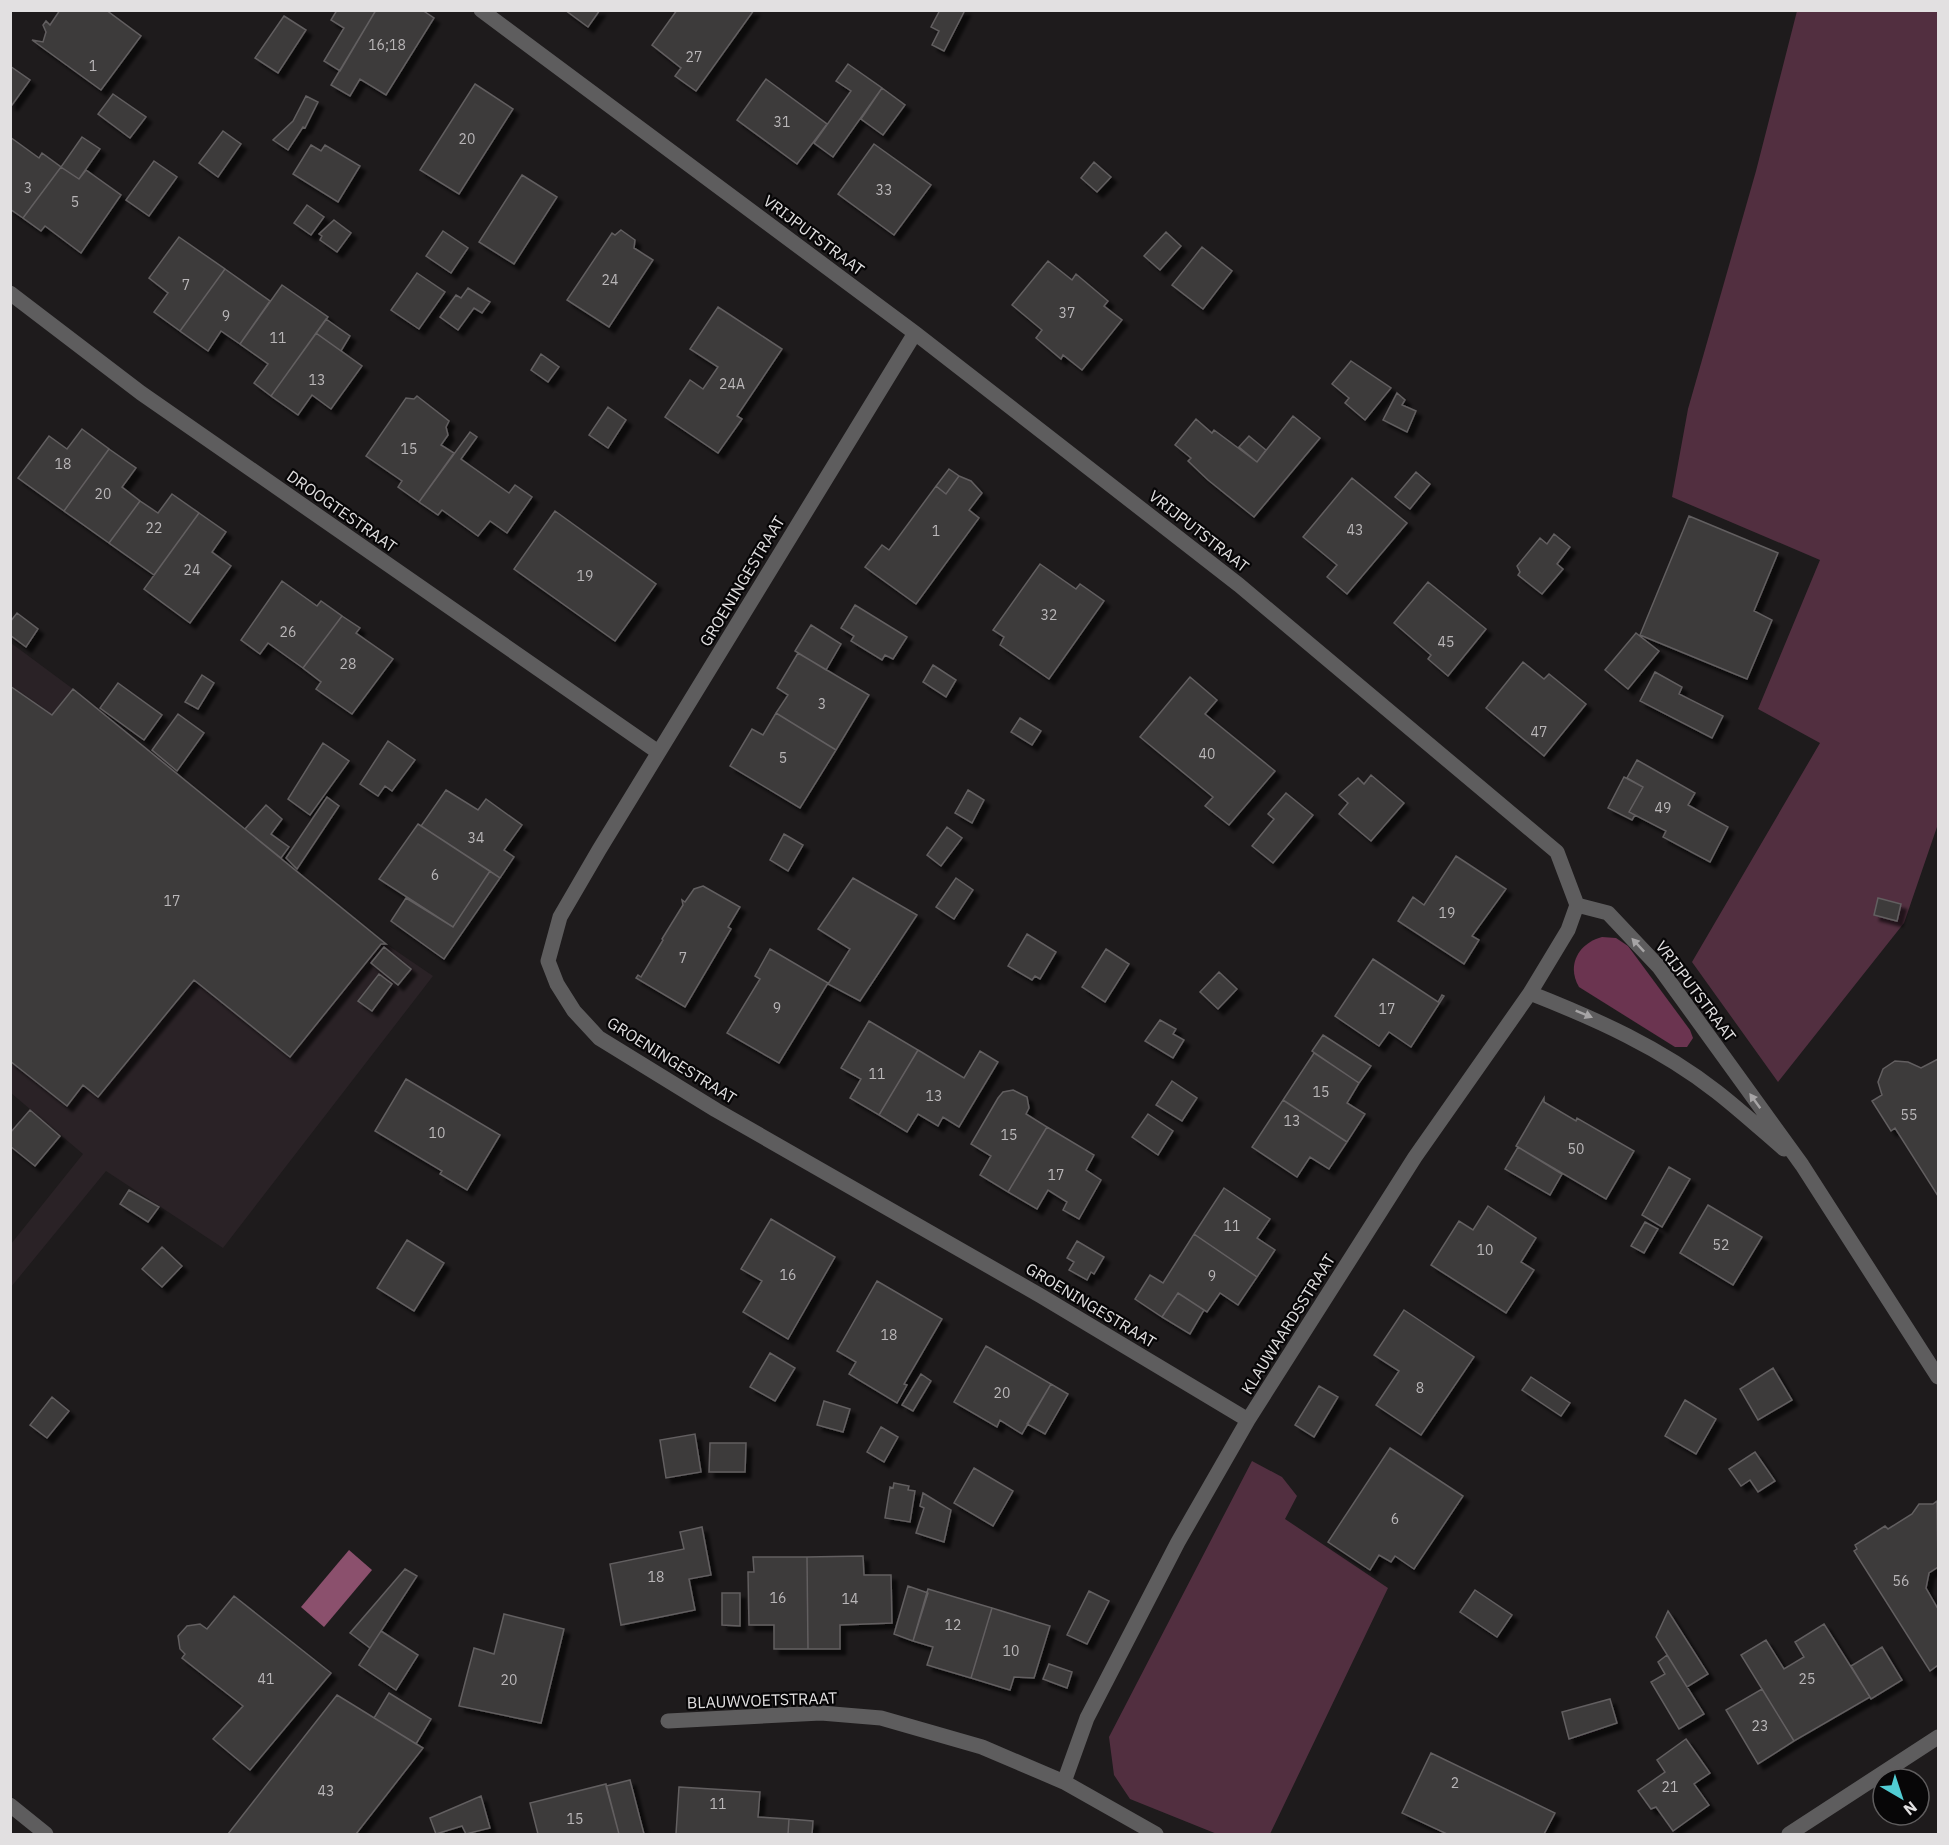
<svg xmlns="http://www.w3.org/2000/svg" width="1949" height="1845" font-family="'IBM Plex Sans',sans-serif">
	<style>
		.built { fill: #2a2226 }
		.green { fill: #522f40 }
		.forest { fill: #6b3450 }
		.water { fill: #8b506d }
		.building { fill: #3d3a3b; stroke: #625f60; stroke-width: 1.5; filter: url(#shadow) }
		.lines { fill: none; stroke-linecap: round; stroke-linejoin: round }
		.minor { stroke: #5e5d5e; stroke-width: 15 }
		.oneway { fill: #a7a5a6 }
		.labels { text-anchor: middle; stroke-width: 4.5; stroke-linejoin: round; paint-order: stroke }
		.number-label { font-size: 14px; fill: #b9b6b8 }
		.street-label { font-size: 16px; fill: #e2e0e1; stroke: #070607 }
	</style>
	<defs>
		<filter id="shadow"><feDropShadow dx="5.5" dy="5.5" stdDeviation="1.5" flood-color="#0009"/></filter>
	</defs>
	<rect width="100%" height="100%" fill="#1e1b1c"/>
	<!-- built -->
	<path class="built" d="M11,643l62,46 313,255 47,32 -210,272 -117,-77 -95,116v-43l72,-90 -72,-61z"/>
	<!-- green -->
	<path class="green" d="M1797,11h141v813l-34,99 -126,159 -86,-120 128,-219 -62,-34 62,-149 -148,-63 16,-88 68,-238z
		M1252,1461l30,16 15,19 -12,23 103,69 -118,246h-53l-87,-35 -16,-24 -5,-38z"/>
	<!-- forest -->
	<path class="forest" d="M1602,937l14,1 12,8 62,84 3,8 -6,9h-12l-96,-60c-13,-22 0,-44 23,-50z"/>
	<!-- water -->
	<path class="water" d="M349,1550l23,20 -48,57 -23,-20z"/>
	<!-- building -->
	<path class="building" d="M60,10h46l35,26 -40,54 -69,-50 11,2 3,-10 -3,-7 3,-4 4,4z
		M337,10h39l-36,61 -16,-10 20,-33 -13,-8z
		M376,10h46l12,8 -48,77 -26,-16 -10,17 -19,-11z
		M565,10h35l-12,17z
		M677,10h77l-58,81 -21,-15 6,-8 -29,-23z
		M940,10h25l-21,41 -12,-6 7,-14 -8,-4z
		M284,16l22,14 -28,43 -23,-15z
		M848,64l34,24 -49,69 -19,-14 37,-52 -15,-10z
		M10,66l20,14 -18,25 -2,-1z
		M766,79l61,45 -30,40 -60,-44z
		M475,84l38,25 -54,85 -39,-24z
		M882,88l23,17 -22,30 -22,-16z
		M113,94l33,23 -16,21 -32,-24z
		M306,96l12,6 -13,26 -2,-1 -15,23 -15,-10 20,-19z
		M223,131l18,13 -23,33 -19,-14z
		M10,137l29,21 3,-5 19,14 -38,51 -13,-9z
		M82,137l18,12 -21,30 -18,-12z
		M874,144l57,41 -37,50 -56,-41z
		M311,145l10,6 4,-6 35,21 -22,36 -45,-28z
		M154,161l23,16 -28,39 -23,-16z
		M1094,162l17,15 -14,15 -16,-14z
		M61,167l18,12 7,-9 35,25 -40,58 -36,-27 -4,5 -18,-13z
		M522,175l35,22 -43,67 -35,-22z
		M307,205l17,12 -13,18 -17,-12z
		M334,220l17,13 -14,19 -17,-12 2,-4 -3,-2z
		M621,230l14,10 -1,8 19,12 -44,67 -42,-27 45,-67 3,2z
		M443,231l25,17 -17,25 -25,-17z
		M1166,232l15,14 -21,24 -16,-14z
		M179,237l46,32 -45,62 -26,-19 14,-19 -19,-15z
		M1202,247l30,24 -29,38 -31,-24z
		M1048,261l24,19 4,-6 32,27 -4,5 18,14 -40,50 -19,-15 -2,4 -25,-21 6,-8 -30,-25z
		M225,269l45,32 -30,43 -19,-13 -13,20 -28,-20z
		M417,273l28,19 -26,37 -28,-19z
		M282,285l46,32 -57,79 -17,-13 14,-19 -28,-20z
		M468,288l22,14 -8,11 -8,-5 -16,22 -18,-13 16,-22 5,3z
		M718,307l64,42 -45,67 5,3 -24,34 -53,-36 25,-37 13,9 15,-22 -28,-18z
		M326,319l24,17 -9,15 -25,-18z
		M316,333l46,33 -31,43 -19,-14 -14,20 -27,-19z
		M541,354l18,13 -11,15 -17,-12z
		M1351,361l40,27 -26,32 -20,-17 4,-5 -17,-14z
		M1397,393l8,7 -3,5 14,6 -9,21 -24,-12z
		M417,396l32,25 -3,6 2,8 -7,10 13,8 -35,49 -21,-15 4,-6 -36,-25 40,-58 8,1z
		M608,407l18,13 -18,28 -19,-13z
		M1293,416l27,22 -66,79 -46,-37 -20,-19 3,-3 -16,-13 21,-26 16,14 2,-3 43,32z
		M82,429l27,20 -45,62 -46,-33 31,-42 18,13z
		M470,432l7,5 -16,22 48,34 6,-8 17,12 -25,36 -17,-12 -12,15 -36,-26 -4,5 -19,-13z
		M1249,436l17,14 -9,12 -18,-15z
		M109,449l27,19 -14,19 18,14 -31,42 -45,-32z
		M949,469l10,7 -13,18 -10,-8z
		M1416,472l14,12 -20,25 -15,-12z
		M959,476l12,5 11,12 -13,17 10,8 -63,86 -51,-37 17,-22 7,5 47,-64 10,8z
		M1352,478l55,45 -60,71 -20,-17 10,-12 -34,-28z
		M172,494l27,19 -45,62 -45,-32 31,-42 18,12z
		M555,511l101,73 -41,57 -101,-72z
		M199,513l27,19 -14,20 19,14 -41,57 -46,-34z
		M1689,516l89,37 -24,58 18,9 -25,59 -107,-44z
		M1554,534l16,13 -13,17 6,5 -21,25 -24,-19 2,-3 -3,-6 23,-28 7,6z
		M1040,564l36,25 4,-5 24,17 -55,78 -49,-34 4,-8 -11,-7z
		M282,581l35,25 4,-5 21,15 -39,52 -35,-25 -8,11 -19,-14z
		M1428,582l58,47 -38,47 -20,-17 3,-4 -37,-32z
		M855,605l52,32 -14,22 -8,-4 -3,5 -31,-19 3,-5 -13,-8z
		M17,613l21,16 -12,18 -16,-12v-13z
		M342,616l18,12 -4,5 37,26 -41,55 -36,-25 5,-7 -18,-14z
		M811,625l30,19 -15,26 -31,-19z
		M1636,633l23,18 -31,38 -23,-19z
		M798,653l71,42 -33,55 -60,-37 12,-18 -11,-7z
		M1523,662l21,17 5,-5 37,30 -42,52 -58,-48z
		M933,665l23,15 -10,17 -23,-15z
		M1655,672l27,15 -3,7 44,22 -11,22 -72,-37z
		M202,675l12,8 -16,26 -13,-7z
		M1190,677l27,23 -12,14 70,57 -46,54 -24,-19 8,-9 -73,-60z
		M118,683l44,32 -18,25 -44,-32z
		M10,686l42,29 21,-26 313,255h-5l-91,113 -96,-77 -96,117 -15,-12 -16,21 -57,-45z
		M776,713l60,37 -36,58 -70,-42 22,-37 11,6z
		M178,714l26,19 -27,38 -25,-21z
		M1020,718l21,13 -9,14 -21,-13z
		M388,741l27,19 -23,31 -7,-5 -7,10 -18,-12z
		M323,743l26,18 -39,54 -22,-16z
		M1637,760l58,33 -7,12 40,22 -18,35 -47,-25 3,-6 -37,-19 14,-25 -16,-9z
		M1371,775l33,28 -33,38 -32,-27 9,-11 -9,-8 19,-17 6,6z
		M1624,777l19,10 -14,25 6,3 -3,5 -24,-12z
		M446,790l32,20 8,-11 36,26 -18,25 10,7 -14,21 -79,-52z
		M968,790l16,10 -12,23 -17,-10z
		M1286,793l27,22 -40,48 -21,-17 22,-27 -6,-5z
		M327,797l12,9 -42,63 -11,-11z
		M266,805l16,14 -11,15 18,13 -8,11 -36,-29z
		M418,824l72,47 -37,56 -74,-48z
		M947,827l15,11 -21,28 -14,-11z
		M784,834l19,11 -15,26 -18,-11z
		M1456,856l50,33 -34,47 7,4 -15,24 -66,-43 15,-24 11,8z
		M490,871l10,7 -56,81 -53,-38 15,-23 47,29z
		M853,878l64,37 -57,86 -32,-17 22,-35 -32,-20z
		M956,878l17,12 -19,29 -18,-12z
		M703,886l37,21 -12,20 3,2 -46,78 -49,-29 2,-3 3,2 22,-37 -1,-1 21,-34 -1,-5 3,2 9,-13z
		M1878,898l23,6 -4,17 -23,-6z
		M1027,934l29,18 -16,27 -5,-3 -3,4 -24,-14z
		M384,947l27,22 -13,16 -27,-22z
		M770,949l58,34 -49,80 -52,-30 33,-54 -5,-3z
		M1106,949l23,15 -24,38 -23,-15z
		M1373,959l65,43 4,-7 2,1 -33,51 -22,-15 -10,14 -44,-30z
		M1219,972l18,17 -19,20 -18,-17z
		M379,974l13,10 -20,27 -14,-10z
		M1160,1020l16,9 -3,5 11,6 -11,18 -28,-17z
		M869,1021l49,29 -39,65 -29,-17 11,-19 -20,-11z
		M1323,1035l48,31 -12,17 -47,-32z
		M918,1050l46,28 16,-27 18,11 -39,65 -16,-10 -5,9 -20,-12 -11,18 -28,-17z
		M1314,1053l45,30 -12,20 18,11 -18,28 -64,-42z
		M1938,1059v137l-43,-68 -4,3 -19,-30 10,-6 -4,-13 5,-13 12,-8 13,1 13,6z
		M406,1079l94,56 -33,55 -27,-16 2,-3 -67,-40z
		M1172,1081l25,17 -15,23 -26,-16z
		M1013,1090l14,7 2,11 -3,6 21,13 -39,65 -28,-17 11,-19 -20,-12 27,-46 5,-6z
		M1544,1098v4l32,19 1,-3 57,33 -28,48 -90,-53z
		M1283,1100l64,42 -18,27 -19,-12 -13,20 -45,-30z
		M30,1110l30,26 -25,30 -25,-20v-13z
		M1148,1114l25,17 -15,24 -26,-18z
		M1047,1127l47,28 -8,15 15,10 -22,39 -16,-9 4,-8 -19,-12 -11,19 -29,-17z
		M1518,1147l44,27 -12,21 -45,-26z
		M1669,1167l21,12 -28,48 -20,-12z
		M1224,1188l46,31 -13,19 18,12 -18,27 -63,-43z
		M129,1190l30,17 -11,15 -28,-18z
		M1708,1205l54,32 -29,48 -53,-32z
		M1488,1206l48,32 -15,24 13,8 -28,43 -75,-48 28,-44 14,9z
		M771,1219l64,38 -47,82 -45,-27 19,-31 -21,-12z
		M1645,1222l13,7 -14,24 -13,-7z
		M1194,1234l63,43 -19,28 -18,-12 -13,19 -29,-19 -16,24 -27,-18 15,-24 13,8z
		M407,1240l37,23 -30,48 -37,-23z
		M1077,1241l27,16 -10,17 -3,-2 -4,8 -18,-10 5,-8 -7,-4z
		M162,1247l20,19 -20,21 -20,-18z
		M877,1281l65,38 -38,65 3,1 -10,18 -48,-29 7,-12 -19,-11z
		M1178,1293l26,17 -14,24 -28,-17z
		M1404,1310l70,47 -53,78 -45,-30 23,-34 -25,-16z
		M986,1346l65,38 -29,50 -22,-14 -3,7 -43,-25z
		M770,1353l25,15 -20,33 -25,-14z
		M1773,1368l19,32 -34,20 -18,-31z
		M921,1374l10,7 -18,30 -11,-6z
		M1531,1377l39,26 -9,13 -39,-26z
		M1051,1384l17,10 -23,40 -18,-10z
		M1319,1386l19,11 -24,40 -19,-12z
		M52,1397l17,14 -22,27 -17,-13z
		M1685,1400l31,19 -20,35 -31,-18z
		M824,1401l26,8 -7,23 -26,-7z
		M881,1427l17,10 -14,25 -17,-10z
		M695,1434l6,38 -35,6 -6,-38z
		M710,1443h36l-1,29h-36z
		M1390,1448l73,48 -49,73 -19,-13 -4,6 -12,-7 -9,15 -42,-28z
		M1755,1452l20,29 -17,11 -8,-12 -9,6 -12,-17z
		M974,1468l39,23 -20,35 -39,-23z
		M894,1483l15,3 -1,4 7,1 -5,31 -25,-4 5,-31 3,1z
		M923,1493l28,17 -7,32 -28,-9 8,-25 -4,-2z
		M1937,1501l1,66 -9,6 -3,15 12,21v56l-8,6 -76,-120 3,-2 -2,-4 30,-19 3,3 24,-15 7,-10h14z
		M702,1527l9,48 -22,4 6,31 -74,15 -11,-61 74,-15 -4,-17z
		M863,1556l1,19h27l1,48 -52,2v24h-32l-1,-92z
		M753,1557h54l1,92h-34v-24h-25l-1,-53h6z
		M405,1569l12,7 -47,72 -20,-15z
		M908,1586l20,7 -15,48 -19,-7z
		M928,1589l64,19 -21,70 -44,-13 6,-18 -20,-6z
		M1475,1590l37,25 -15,22 -37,-25z
		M1089,1591l20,10 -22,43 -20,-9z
		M722,1593h18v33l-18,-1z
		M234,1596l97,77 -81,97 -37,-31 30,-33 -61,-48 3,-4 -5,-5 -2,-13 9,-10 13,-2 7,5z
		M992,1608l58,18 -16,52 -20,-1 -4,13 -39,-12z
		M1668,1611l40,63 -21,13 -31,-50z
		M504,1614l60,15 -23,94 -82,-17 15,-58 20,6z
		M1824,1624l46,73 -76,44 -53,-86 25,-15 18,29 20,-12 -9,-15z
		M381,1631l37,24 -22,35 -37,-25z
		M1882,1647l20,33 -31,19 -20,-33z
		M1667,1655l37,59 -25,15 -28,-47 14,-8 -7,-12z
		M1049,1664l23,8 -5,16 -24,-9z
		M1762,1689l32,52 -36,23 -32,-54z
		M389,1693l42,26 -15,25 -42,-26z
		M337,1695l86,53 -67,86h-128z
		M1610,1699l7,24 -48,16 -7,-27z
		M1686,1739l24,34 -16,11 15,21 -36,26 -17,-24 -5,2 -13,-18 27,-19 -8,-12z
		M1431,1753l124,60 -11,21h-97l-45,-21z
		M630,1780l14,54h-25l-13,-48z
		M606,1784l13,50h-81l-8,-31z
		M679,1787l81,5 -2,25 31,2 -1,15h-112z
		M481,1796l9,32 -24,6 -4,-8 -26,8 -6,-16z
		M789,1819l24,2 -1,13h-24z"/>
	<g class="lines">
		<!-- minor -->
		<path class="minor" d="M481,10l434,323 324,252 318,267 20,53
			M10,293l131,100 517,359
			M915,333l-316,517 -39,67 -12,44 9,23 17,27 25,27 117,72 325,186 207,124
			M1577,905l31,8 51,54 143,198 136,212
			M1530,993c66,26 131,55 187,99 23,18 45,38 67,57
			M668,1721l153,-8 60,5 101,29 82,35 92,52
			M1064,1782l23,-64 91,-176 70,-122 167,-263 115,-164 38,-63 9,-25
			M10,1805l36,29
			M1789,1834l149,-97"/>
	</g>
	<!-- one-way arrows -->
	<defs><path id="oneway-solid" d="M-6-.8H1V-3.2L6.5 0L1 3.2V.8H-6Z" transform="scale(1.5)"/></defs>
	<g class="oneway">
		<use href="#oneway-solid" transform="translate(1638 945) rotate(-133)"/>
		<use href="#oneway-solid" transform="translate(1584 1014) rotate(22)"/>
		<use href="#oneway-solid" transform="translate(1755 1101) rotate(-126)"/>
	</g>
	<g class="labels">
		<!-- number labels -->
		<g class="number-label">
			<text x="387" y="50">16;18</text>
			<text x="694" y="62">27</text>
			<text x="93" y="71">1</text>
			<text x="782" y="127">31</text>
			<text x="467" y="144">20</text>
			<text x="28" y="193">3</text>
			<text x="884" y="195">33</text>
			<text x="75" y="207">5</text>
			<text x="610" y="285">24</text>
			<text x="186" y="290">7</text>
			<text x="1067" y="318">37</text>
			<text x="226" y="321">9</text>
			<text x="278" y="343">11</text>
			<text x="317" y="385">13</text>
			<text x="732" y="389">24A</text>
			<text x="409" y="454">15</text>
			<text x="63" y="469">18</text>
			<text x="103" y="499">20</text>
			<text x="154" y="533">22</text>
			<text x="1355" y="535">43</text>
			<text x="936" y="536">1</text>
			<text x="192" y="575">24</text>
			<text x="585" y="581">19</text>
			<text x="1049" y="620">32</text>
			<text x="288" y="637">26</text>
			<text x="1446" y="647">45</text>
			<text x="348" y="669">28</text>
			<text x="822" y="709">3</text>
			<text x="1539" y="737">47</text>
			<text x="1207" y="759">40</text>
			<text x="783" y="763">5</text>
			<text x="1663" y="813">49</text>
			<text x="476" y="843">34</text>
			<text x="435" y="880">6</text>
			<text x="172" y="906">17</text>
			<text x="1447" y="918">19</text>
			<text x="683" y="963">7</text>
			<text x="777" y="1013">9</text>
			<text x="1387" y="1014">17</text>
			<text x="877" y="1079">11</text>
			<text x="1321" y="1097">15</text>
			<text x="934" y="1101">13</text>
			<text x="1909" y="1120">55</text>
			<text x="1292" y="1126">13</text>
			<text x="437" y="1138">10</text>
			<text x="1009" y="1140">15</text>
			<text x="1576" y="1154">50</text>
			<text x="1056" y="1180">17</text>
			<text x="1232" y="1231">11</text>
			<text x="1721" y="1250">52</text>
			<text x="1485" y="1255">10</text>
			<text x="788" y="1280">16</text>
			<text x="1212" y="1281">9</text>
			<text x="889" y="1340">18</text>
			<text x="1420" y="1393">8</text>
			<text x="1002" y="1398">20</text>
			<text x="1395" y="1524">6</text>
			<text x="656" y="1582">18</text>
			<text x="1901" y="1586">56</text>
			<text x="778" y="1603">16</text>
			<text x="850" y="1604">14</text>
			<text x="953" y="1630">12</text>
			<text x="1011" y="1656">10</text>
			<text x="266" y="1684">41</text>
			<text x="1807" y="1684">25</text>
			<text x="509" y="1685">20</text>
			<text x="1760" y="1731">23</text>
			<text x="1455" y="1788">2</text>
			<text x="1670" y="1792">21</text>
			<text x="326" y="1796">43</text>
			<text x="718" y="1809">11</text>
			<text x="575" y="1824">15</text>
		</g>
		<!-- street labels -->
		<g class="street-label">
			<text transform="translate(814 235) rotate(37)" y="6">VRIJPUTSTRAAT</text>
			<text transform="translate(342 511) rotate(35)" y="6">DROOGTESTRAAT</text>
			<text transform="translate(1199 531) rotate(38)" y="6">VRIJPUTSTRAAT</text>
			<text transform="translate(742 581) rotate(-59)" y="6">GROENINGESTRAAT</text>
			<text transform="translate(1696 991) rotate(53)" y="6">VRIJPUTSTRAAT</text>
			<text transform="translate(672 1060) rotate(32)" y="6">GROENINGESTRAAT</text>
			<text transform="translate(1091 1305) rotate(31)" y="6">GROENINGESTRAAT</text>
			<text transform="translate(1288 1324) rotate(-58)" y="6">KLAUWAARDSSTRAAT</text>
			<text transform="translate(762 1700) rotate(-2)" y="6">BLAUWVOETSTRAAT</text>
		</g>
	</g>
	<!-- border -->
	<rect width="1949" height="1845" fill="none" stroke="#e2e0e1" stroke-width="24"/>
	<!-- north arrow -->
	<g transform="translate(1901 1797) rotate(141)"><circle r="28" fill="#070607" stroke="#5f5d5e" stroke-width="1.5"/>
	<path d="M0-4.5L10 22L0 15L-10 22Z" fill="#51ccd3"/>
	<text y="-9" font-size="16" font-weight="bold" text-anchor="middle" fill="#e2e0e1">N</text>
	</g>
</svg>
